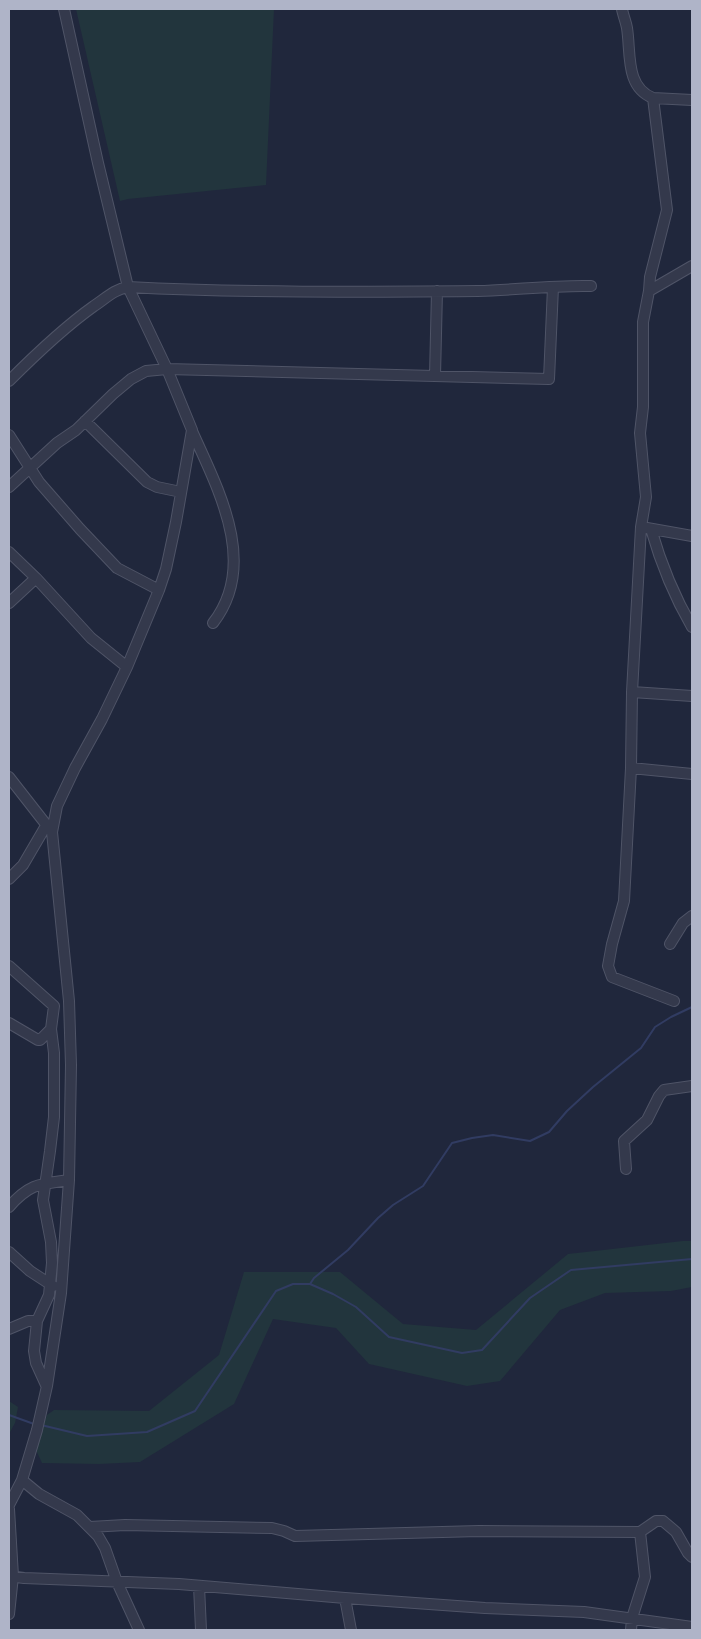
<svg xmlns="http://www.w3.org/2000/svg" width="701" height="1639" font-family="Signika,sans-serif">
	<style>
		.green { fill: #22353d }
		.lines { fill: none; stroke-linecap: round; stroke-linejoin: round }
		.stream { stroke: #313c62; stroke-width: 2 }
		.minor-casing { stroke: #4f5467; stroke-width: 12 }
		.minor { stroke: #34394c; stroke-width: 10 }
	</style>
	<rect width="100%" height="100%" fill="#20273c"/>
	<!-- green -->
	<path class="green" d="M76,9h198l-8,176 -138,14 -8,2z
		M683,1241h9v46l-21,4 -66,2 -45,17 -60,71 -33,5 -98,-22 -33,-36 -63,-9 -39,85 -94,58 -41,2 -57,-1 -6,-13 4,-17 7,-18 7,-5 95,1 70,-56 25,-83h96l63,52 73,6 92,-76z
		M9,1401l9,6 -3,16 -6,11z"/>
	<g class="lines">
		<!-- stream -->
		<path class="stream" d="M310,1284l4,-6 34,-28 30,-32 15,-13 30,-19 29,-43 20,-5 21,-3 37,6 19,-9 18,-21 26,-24 48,-39 14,-21 16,-10 21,-10
			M9,1415l25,9
			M41,1425l46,11 60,-4 48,-21 81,-120 17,-7h17l23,10 23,13 33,30 73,16 20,-3 48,-52 41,-28 121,-11"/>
		<defs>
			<path id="minor" d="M622,9c1,6 4,13 5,19 4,25 -2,59 26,70
				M692,100l-39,-2 14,112 -17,67 -1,14 -6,31v85l-3,26 6,64 -5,30 -9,165 60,4
				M649,291l43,-25
				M435,376l2,-85
				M9,381c27,-27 54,-53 85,-75 12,-8 21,-17 34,-19 116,6 233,5 350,4 38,-1 75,-6 113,-5
				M85,421l62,61 10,5 24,5
				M192,431c26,58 67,133 21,192
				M9,435l30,47 41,47 37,39 42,22
				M9,487l48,-44 19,-13 37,-36 18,-15 15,-8 21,-2 382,10 4,-92
				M647,528l45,8
				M651,529c10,35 23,67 41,98
				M9,552l27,26 55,60 36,29
				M9,603l27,-25
				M632,692l-1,76 -7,133 -12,43 -4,22 4,11 62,24
				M631,768l61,6
				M9,777l43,55
				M9,879l14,-14 24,-41
				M670,944l13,-21 9,-7
				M9,966l45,40 -3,23 3,24v64l-4,34 -7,49 8,42 1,21 -3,32 -12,26 -3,30 2,12 10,22
				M9,1023l29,17h2l11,-11
				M626,1169l-2,-28 23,-21 12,-24 5,-6 28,-4
				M9,1207c20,-23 30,-23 60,-27
				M9,1252l21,19 23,15
				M9,1329l19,-8h9
				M22,1480l17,14 38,21 21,21 7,12 12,34 22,48
				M9,1505l13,-25 15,-50 10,-44 14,-93 8,-113 2,-115 -2,-64 -17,-169 5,-26 18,-38 27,-49 25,-52 32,-77 7,-21 10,-47 16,-92 -25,-61 -39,-82 -30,-124 -34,-154
				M9,1509l4,67 -4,38
				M90,1527l35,-2 147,3 12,3 11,5 184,-5 161,1 16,-11h7l13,11 12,21 4,4
				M9,1576l15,2 155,6 166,14 140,10 99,4 108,15
				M199,1586l2,44
				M345,1598l6,32
				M631,1630l1,-12 13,-41 -5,-45"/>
		</defs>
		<!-- minor casing -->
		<use href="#minor" class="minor-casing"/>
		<!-- minor -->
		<use href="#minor" class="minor"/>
	</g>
	<!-- border -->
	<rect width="701" height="1639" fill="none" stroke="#afb4c8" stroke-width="20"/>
</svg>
